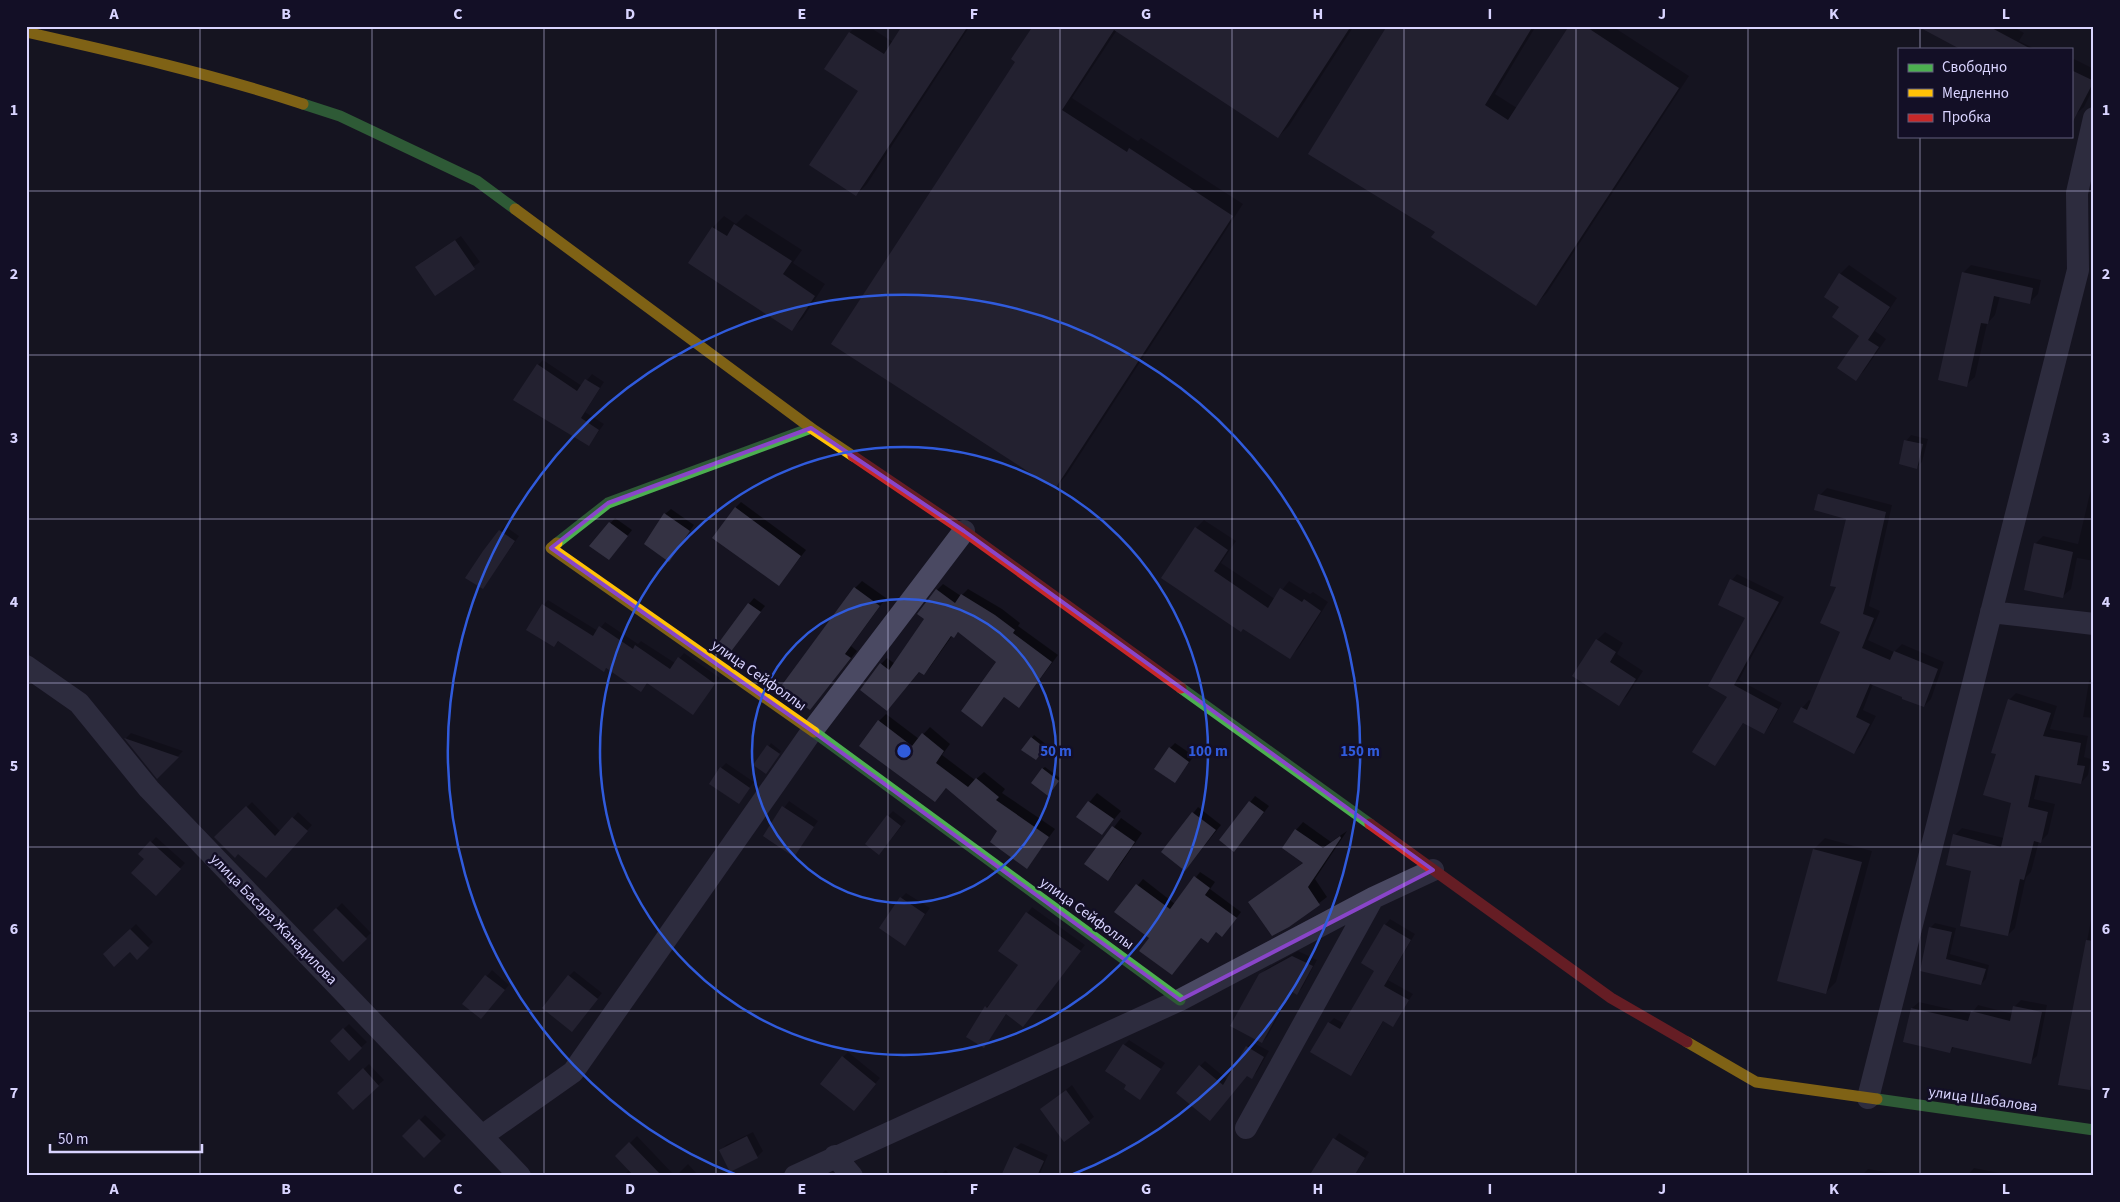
<svg xmlns="http://www.w3.org/2000/svg" width="2120" height="1202" font-family="'Source Sans 3',sans-serif">
	<style>
		.shadow { fill: #0007 }
		.building { fill: #343243 }
		.lines { fill: none; stroke-linecap: round; stroke-linejoin: round }
		.street { stroke: #4a4962; stroke-width: 22 }
		.fast { stroke: #4caf50; stroke-width: 11 }
		.slow { stroke: #ffc107; stroke-width: 11 }
		.jam { stroke: #c62828; stroke-width: 11 }
		.marked { fill: none; stroke: #8945c9; stroke-width: 4; stroke-linejoin: round }
		.grid { fill: none; stroke: #d9d4ff; stroke-width: 1; stroke-opacity: 0.55 }
		.ring { fill: none; stroke: #305bdc; stroke-width: 2.5 }
		.labels { text-anchor: middle; stroke-width: 5; stroke-linejoin: round; paint-order: stroke }
		.street-label { font-size: 15px; fill: #d9d4ff; stroke: #130f26 }
		.centre { fill: #305bdc; stroke: #130f26; stroke-width: 2.5 }
		.ring-label { font-size: 15px; text-anchor: middle; font-weight: bold; fill: #305bdc; stroke: #130f26; stroke-width: 5; stroke-linejoin: round; paint-order: stroke }
		.neatline { fill: none; stroke: #d9d4ff; stroke-width: 2 }
		.grid-label { font-size: 16px; text-anchor: middle; font-weight: bold; fill: #d9d4ff }
	</style>
	<rect width="100%" height="100%" fill="#161421"/>
	<!-- shadow -->
	<path class="shadow" d="M856,26h12l25,16 11,-16h66l-103,158 -11,11 4,-104 -34,-22 24,-37z
		M1034,26h320l-65,100 -11,11 -161,-107 -45,68 66,43 3,-3 102,66 -177,272 -11,11 -39,-426z
		M1389,26h147l-41,68 22,14 54,-82h41l77,50 -142,217 -11,11 -100,-72z
		M1938,26h74l12,7 -5,8 16,8h-72z
		M2074,59l20,10v18l-10,20 -9,8 -4,-2v-51z
		M746,214l56,36 -9,13 32,21 -22,34 -11,11 -102,-66 23,-36 11,-11 12,8z
		M461,236l19,26 -45,33 -13,-33z
		M1849,265l48,33 -22,33 11,8 -22,32 -8,8 5,-44 -20,-28 -16,-11 15,-22z
		M1971,265l70,15 -3,14 -9,9 -29,-7 -5,19 -8,9 -12,53 -9,8 -3,-112z
		M2094,339v13l-2,-1z
		M543,360l39,26 10,-12 12,8 -19,30 19,12 -15,21 -51,-80z
		M1911,435l17,4 -6,23 -5,5 -11,-26z
		M1827,488l65,17 -23,101 11,5 -12,29 26,12 8,-8 42,18 -13,37 -7,7 -51,-22 -10,26 13,6 -15,29 -7,8 -52,-45 7,-8 3,2 30,-71 -5,-45 10,-68 -27,-23z
		M2094,488v73l-17,-3 -6,31 -9,8 -27,-53 8,-8 35,8 12,-51z
		M741,502l65,48 -27,35 -44,-77z
		M671,509l23,16 -25,35 -4,-46z
		M615,518l17,12 -23,29 -18,-13z
		M1204,520l32,21 -15,22 54,36 14,-18 21,13 3,-2 15,10 -30,47 -9,8 -126,-79 33,-50z
		M505,526l14,10 -36,52 17,-57z
		M1737,574l47,23 -45,83 43,23 -13,24 -5,6 -20,-11 -29,42 32,-147 -28,-13 13,-24z
		M862,581l24,17 -35,48 6,5 -36,44 34,-107z
		M943,584l18,12 7,-7 34,20 18,14 -2,3 40,29 -33,44 -20,-3 -23,29 16,-64 -39,-30 -5,6 -2,-1 -22,31 -6,7 -4,-3 -27,32 -12,-39 6,-6 8,6 30,-45 12,-29z
		M754,598l11,8 -36,46 20,-48z
		M548,600l50,31 7,-9 33,22 3,-3 34,22 9,-10 36,25 -27,35 -45,-31 -7,8 -81,-50 -6,6 -11,-41z
		M1605,632l18,11 -6,11 26,17 -16,25 -8,8 -22,-64z
		M2094,676v42l-11,-1 6,-36z
		M2016,693l41,13 -7,23 38,7 -4,21 7,2 -3,16 -7,8 -41,-8 -6,24 21,5 -7,30 -7,7h-2l-8,31 -5,5 -11,51 -7,7 -53,-100 7,-7 42,10 9,-36 -16,-49 12,-53z
		M886,714l33,25 11,-12 20,17 -8,11 33,25 9,-8 21,17 -3,4 53,36 -28,38 -28,-36 -52,-44 -12,13 -56,-79z
		M131,733l52,18 -25,26 -32,-39z
		M1034,735l13,10 -9,12 -15,-8z
		M771,743l10,8 -13,19 -13,-5z
		M1175,743l19,13 -20,26 -4,-34z
		M726,763l28,19 -16,20 -17,-34z
		M1045,767l15,11 -10,14 -8,-23z
		M1097,793l24,18 -19,23 -24,-18z
		M1255,796l14,10 -30,39 -18,-5z
		M789,801l29,20 -24,34 -30,-20z
		M252,802l29,30 17,-20 14,13 -41,46 -55,-34z
		M1198,807l23,18 -31,39 -27,-12z
		M893,811l13,10 -22,27 4,-32z
		M1121,818l21,15 -26,38 -8,8 -22,-15z
		M1303,822l28,20 16,-11 -32,48 12,18 -38,29 -39,-24 54,-40 -8,-32z
		M156,837l29,26 -29,31 -11,-35 -5,-5z
		M1825,838l47,13 -36,131 -11,11 -46,-13 35,-131z
		M1200,872l15,10 -5,7 31,23 -14,18 -11,1 -14,6 -51,1 -35,-26 27,-33 32,25z
		M906,893l24,15 -26,36 -3,-46z
		M342,903l29,30 -28,27 -29,-30z
		M2094,904v181l-4,4 -30,-5z
		M1032,907l53,38 -57,75 -21,-7 -23,34 -16,-10 18,-30 7,-5 27,-37 -20,-14z
		M1390,919l25,15 -27,46 25,14 -21,31 -8,-5 -28,49 -5,5 -22,-51 5,-5 11,6 30,-53 10,-46z
		M1935,923l21,5 -6,26 39,11 -3,14 -5,5 -60,-14 9,-42z
		M136,924l17,18 -16,16 -7,-7 -20,-2z
		M1298,951l19,9 -15,28 -5,5 -5,-2 -25,46 -5,5 -2,-67 6,-6z
		M492,970l17,15 -28,33 -17,-15z
		M574,971l28,22 -30,37 -3,-54z
		M2021,1000l26,5 -10,51 -7,6 -75,-16 -5,6 -38,-44 7,-6 52,12 7,-9 35,9 1,-7z
		M349,1024l18,18 -18,17 -18,-18z
		M1129,1040l36,23 -25,36 -12,-15 -4,-39z
		M1252,1042l17,9 -12,21 -5,5 -5,-2 -32,39 -15,-48 5,-5 23,19 19,-33z
		M848,1052l32,26 -21,26 -16,-47z
		M369,1064l15,16 -31,28 -14,-15z
		M1072,1085l22,32 -30,23 -23,-31z
		M425,1115l21,20 -22,22 -20,-21z
		M753,1132l10,19 -6,6 -26,13 -10,-20 5,-5z
		M1339,1133l30,19 -15,24h-45z
		M637,1136l38,40h-52l7,-7 -13,-13z
		M1021,1143l27,12 -9,21h-36l12,-28z
		M688,1164l11,12h-23z
		M1974,1168l41,8h-48z
		M1868,1169l41,7h-48z
		M946,1170l4,6h-11z"/>
	<!-- building -->
	<path class="building" d="M902,26h66l-112,170 -47,-31 49,-74 -34,-22 25,-37 35,22z
		M1033,26h318l-73,112 -164,-108 -52,80 65,42 2,-4 104,68 -178,273 -224,-145 184,-282 -4,-3z
		M1387,26h146l-48,79 23,15 61,-94h16l94,62 -143,218 -105,-69 4,-5 -127,-78z
		M1917,26h71l43,23h-71z
		M2071,70l23,11 -23,44z
		M734,224l58,37 -9,13 32,22 -23,35 -104,-68 24,-36 15,9z
		M455,240l20,29 -40,27 -20,-29z
		M1962,272l71,16 -3,16 -36,-8 -6,28 -7,-1 -14,64 -29,-7z
		M1839,273l51,34 -22,33 11,7 -23,34 -19,-13 22,-32 -27,-19 7,-10 -15,-10z
		M537,364l40,27 8,-12 15,9 -19,30 18,12 -10,16 -76,-46z
		M1904,440l19,4 -6,25 -18,-5z
		M1818,494l68,18 -23,102 11,4 -12,30 28,12 4,-9 44,18 -14,38 -22,-8v-2l-32,-13 -14,33 14,7 -16,30 -61,-32 8,-15 6,3 33,-78 -20,-9 16,-36 -6,-1 16,-67 -32,-9z
		M735,507l66,49 -22,30 -67,-48z
		M664,513l26,18 -21,31 -25,-18z
		M609,522l19,14 -19,24 -20,-14z
		M1195,527l33,23 -14,21 54,37 12,-20 22,14 2,-3 17,12 -31,48 -47,-30 -2,3 -80,-54z
		M499,530l16,11 -32,48 -18,-11 18,-27z
		M2034,543l39,9 -10,46 -39,-8z
		M1730,579l49,23 -45,83 44,24 -14,25 -21,-11 -28,43 -23,-14 35,-55 -19,-11 37,-68 -27,-13z
		M854,587l26,19 -35,48 6,4 -41,52 -31,-21z
		M936,589l19,14 6,-9 34,21 20,15 -2,3 39,29 -33,46 -15,-11 -22,30 -21,-16 35,-49 -38,-30 -4,6 -3,-2 -27,39 -5,-3 -32,39 -27,-21 20,-27 9,7 35,-51 -7,-5z
		M748,603l13,9 -32,42 -12,-9z
		M542,604l51,32 6,-10 34,23 2,-4 35,24 8,-12 37,27 -22,31 -46,-32 -6,9 -35,-24 -2,4 -46,-31 -4,6 -28,-17z
		M1596,639l20,13 -6,10 26,17 -17,27 -47,-30z
		M2008,699l43,14 -8,23 38,7 -4,22 8,1 -4,18 -46,-9 -7,32 20,5 -7,31 -7,-2 -10,39 -4,-1 -12,57 -48,-10 11,-55 -25,-6 7,-31 48,13 10,-44 -28,-8 13,-41 -5,-1z
		M878,720l34,26 10,-13 22,18 -8,12 32,24 8,-9 23,19 -3,3 53,37 -22,32 -37,-27 7,-11 -51,-43 -11,14 -76,-56z
		M1031,737l14,11 -9,12 -15,-10z
		M124,738l55,19 -22,22z
		M767,745l13,9 -14,20 -13,-9z
		M1169,747l20,15 -14,21 -21,-14z
		M720,767l30,21 -11,16 -30,-20z
		M1042,768l17,13 -11,15 -17,-13z
		M1088,801l26,18 -12,16 -26,-18z
		M1249,801l15,11 -30,40 -15,-12z
		M246,806l29,30 17,-19 16,14 -42,47 -28,-24 -3,4 -21,-21z
		M782,806l32,21 -20,30 -31,-21z
		M1192,812l24,18 -31,41 -24,-19z
		M887,815l14,11 -22,29 -14,-11z
		M1112,826l23,16 -27,39 -24,-17z
		M1295,829l28,19 17,-12 1,2 -33,49 12,18 -31,22 -17,9 -24,-34 55,-39 -21,-15z
		M150,841l31,28 -25,27 -25,-23 13,-14 -6,-5z
		M1813,849l49,13 -36,132 -49,-13z
		M1194,876l16,12 -5,7 32,23 -15,19 -6,-5 -8,11 -7,-5 -29,37 -33,-24 10,-13 -35,-26 22,-28 34,25z
		M900,897l25,17 -20,32 -26,-18z
		M336,908l31,31 -24,23 -30,-32z
		M1026,912l55,39 -58,76 -17,-13 -22,34 -18,-11 19,-31 2,2 31,-43 -20,-14z
		M1384,924l27,16 -27,46 25,14 -16,27 -10,-6 -32,55 -41,-24 18,-30 12,7 34,-58 -13,-8z
		M1929,927l23,5 -6,27 40,10 -5,16 -61,-14z
		M130,929l19,19 -12,12 -7,-8 -16,15 -11,-13z
		M2086,940l8,1v129l-4,20 -32,-5z
		M1292,956l21,10 -16,29 -6,-4 -29,52 -32,-17 29,-52z
		M485,975l20,15 -24,29 -19,-15z
		M568,975l30,24 -26,33 -30,-24z
		M2013,1006l29,6 -11,52 -79,-17 -2,6 -47,-11 8,-34 57,13 3,-10 39,10z
		M343,1028l19,20 -13,13 -19,-20z
		M1123,1044l38,25 -21,31 -16,-11 2,-4 -21,-14z
		M1246,1046l18,11 -12,22 -5,-3 -37,45 -34,-28 23,-28 24,20z
		M842,1056l34,28 -22,27 -34,-27z
		M363,1068l16,18 -26,24 -16,-17z
		M1066,1090l24,33 -26,19 -24,-33z
		M419,1119l22,22 -17,17 -22,-22z
		M747,1136l11,22 -28,14 -11,-22z
		M1333,1138l32,20 -11,18h-45z
		M629,1142l33,34h-28l-19,-20z
		M1014,1147l30,14 -7,15h-36z"/>
	<g class="lines">
		<!-- street -->
		<path class="street" d="M1991,612l103,12
			M26,666l53,37 70,86 371,387
			M1868,1098l210,-828 -1,-77 17,-75
			M1246,1128l127,-230
			M482,1136l91,-64 239,-341 152,-200
			M835,1156l17,20
			M795,1176l385,-176 193,-102 60,-28"/>
		<!-- fast -->
		<path class="fast" d="M303,104l37,12 137,65 38,28
			M557,543l51,-40 203,-75
			M1181,688l189,136
			M814,732l366,268
			M1877,1099l217,31"/>
		<!-- slow -->
		<path class="slow" d="M26,32c93,21 186,42 277,72
			M515,209l296,219 42,28
			M557,543l-6,5 263,184
			M1687,1042l69,40 121,17"/>
		<!-- jam -->
		<path class="jam" d="M853,456l111,75 217,157
			M1370,824l241,174 76,44"/>
	</g>
	<!-- marked area -->
	<path d="M0 0H2120V1202H0ZM811,428l153,103 469,339 -253,130 -368,-269 -261,-183 57,-45z" fill="#161421" fill-opacity=".55" fill-rule="evenodd"/>
	<path class="marked" d="M811,428l153,103 469,339 -253,130 -368,-269 -261,-183 57,-45z"/>
	<!-- grid -->
	<path class="grid" d="M200,26v1150M372,26v1150M544,26v1150M716,26v1150M888,26v1150M1060,26v1150M1232,26v1150M1404,26v1150M1576,26v1150M1748,26v1150M1920,26v23M1920,136v1040M26,191h2068M26,355h2068M26,519h2068M26,683h2068M26,847h2068M26,1011h2068"/>
	<!-- distance rings -->
	<g class="ring">
		<circle cx="904" cy="751" r="152"/>
		<circle cx="904" cy="751" r="304"/>
		<path d="M737 1175A456 456 0 1 1 1071 1175"/>
	</g>
	<g class="labels">
		<!-- street labels -->
		<g class="street-label">
			<text transform="translate(759 675) rotate(35)" y="5">улица Сейфоллы</text>
			<text transform="translate(1087 913) rotate(36)" y="5">улица Сейфоллы</text>
			<text transform="translate(274 919) rotate(46)" y="5">улица Басара Жанадилова</text>
			<text transform="translate(1983 1099) rotate(8)" y="5">улица Шабалова</text>
		</g>
	</g>
	<circle cx="904" cy="751" r="8" class="centre"/>
	<g class="ring-label">
		<text x="1056" y="756">50 m</text>
		<text x="1208" y="756">100 m</text>
		<text x="1360" y="756">150 m</text>
	</g>
	<!-- border -->
	<rect width="2120" height="1202" fill="none" stroke="#130f26" stroke-width="55"/>
	<!-- legend -->
	<rect x="1898" y="48" width="175" height="90" fill="#130f26" stroke="#625e7d"/>
	<rect x="1908" y="64" width="25" height="8" fill="#4caf50" stroke="#625e7d"/>
	<text x="1942" y="72" font-size="15" fill="#d9d4ff">Свободно</text>
	<rect x="1908" y="89" width="25" height="8" fill="#ffc107" stroke="#625e7d"/>
	<text x="1942" y="98" font-size="15" fill="#d9d4ff">Медленно</text>
	<rect x="1908" y="114" width="25" height="8" fill="#c62828" stroke="#625e7d"/>
	<text x="1942" y="122" font-size="15" fill="#d9d4ff">Пробка</text>
	<!-- scale -->
	<path d="M50 1144v8h152v-8" fill="none" stroke="#d9d4ff" stroke-width="2.5"/>
	<text x="58" y="1144" font-size="15" fill="#d9d4ff" stroke="#130f26" stroke-width="4" paint-order="stroke">50 m</text>
	<rect x="28" y="28" width="2064" height="1146" class="neatline"/>
	<g class="grid-label">
		<text x="114" y="19">A</text>
		<text x="286" y="19">B</text>
		<text x="458" y="19">C</text>
		<text x="630" y="19">D</text>
		<text x="802" y="19">E</text>
		<text x="974" y="19">F</text>
		<text x="1146" y="19">G</text>
		<text x="1318" y="19">H</text>
		<text x="1490" y="19">I</text>
		<text x="1662" y="19">J</text>
		<text x="1834" y="19">K</text>
		<text x="2006" y="19">L</text>
		<text x="14" y="115">1</text>
		<text x="2106" y="115">1</text>
		<text x="14" y="279">2</text>
		<text x="2106" y="279">2</text>
		<text x="14" y="443">3</text>
		<text x="2106" y="443">3</text>
		<text x="14" y="607">4</text>
		<text x="2106" y="607">4</text>
		<text x="14" y="771">5</text>
		<text x="2106" y="771">5</text>
		<text x="14" y="934">6</text>
		<text x="2106" y="934">6</text>
		<text x="14" y="1098">7</text>
		<text x="2106" y="1098">7</text>
		<text x="114" y="1194">A</text>
		<text x="286" y="1194">B</text>
		<text x="458" y="1194">C</text>
		<text x="630" y="1194">D</text>
		<text x="802" y="1194">E</text>
		<text x="974" y="1194">F</text>
		<text x="1146" y="1194">G</text>
		<text x="1318" y="1194">H</text>
		<text x="1490" y="1194">I</text>
		<text x="1662" y="1194">J</text>
		<text x="1834" y="1194">K</text>
		<text x="2006" y="1194">L</text>
	</g>
</svg>
